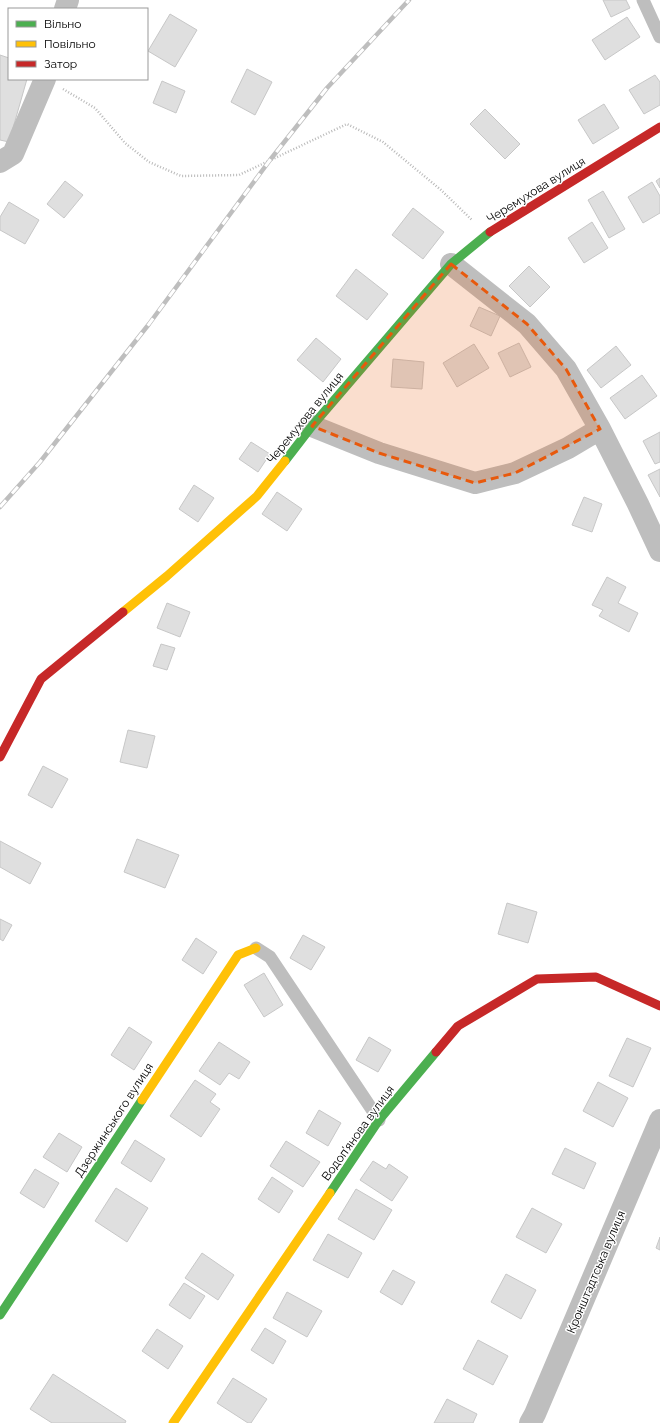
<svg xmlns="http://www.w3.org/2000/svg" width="660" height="1423" font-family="Raleway,sans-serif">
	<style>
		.building { fill: #dfdfdf; stroke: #c7c7c7 }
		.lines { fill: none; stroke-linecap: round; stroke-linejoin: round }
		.path { stroke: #b9b9b9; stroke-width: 2.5; stroke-dasharray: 1 2; stroke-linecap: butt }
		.lane { stroke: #bebebe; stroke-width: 13 }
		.street { stroke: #bebebe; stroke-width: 22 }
		.fast { stroke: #4caf50; stroke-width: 9 }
		.slow { stroke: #ffc107; stroke-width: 9 }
		.jam { stroke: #c62828; stroke-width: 9 }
		.rail-casing { stroke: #bebebe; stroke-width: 4.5 }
		.rail { stroke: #fff; stroke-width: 3; stroke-dasharray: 9; stroke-linecap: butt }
		.marked { fill: #e8590c; fill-opacity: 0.2; stroke: #e8590c; stroke-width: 3; stroke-dasharray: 8 5; stroke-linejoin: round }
		.labels { text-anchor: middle; stroke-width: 3; stroke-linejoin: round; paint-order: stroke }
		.street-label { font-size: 12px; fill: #000; stroke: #fff }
	</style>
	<rect width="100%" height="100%" fill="#fff"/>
	<!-- building -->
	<path class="building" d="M603,0h23l4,8 -19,9z
		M170,14l27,16 -22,37 -27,-16z
		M627,17l13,20 -35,23 -13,-20z
		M0,55l9,3v21h18l-18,63 -9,-2z
		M247,69l25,13 -17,33 -24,-13z
		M655,75l5,7v23l-16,9 -15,-24z
		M162,81l23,10 -9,22 -23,-10z
		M604,104l15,24 -26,16 -15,-24z
		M485,109l35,35 -15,15 -35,-35z
		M660,178v10l-4,-7z
		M65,181l18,14 -19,23 -17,-14z
		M652,182l8,14v17l-17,10 -15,-26z
		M603,191l22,38 -16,9 -21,-38z
		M9,202l30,18 -14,24 -25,-14v-13z
		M413,208l31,24 -21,27 -31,-24z
		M592,222l16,26 -24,15 -16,-25z
		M529,266l21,21 -20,20 -21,-21z
		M356,269l32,25 -21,26 -31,-24z
		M479,307l21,9 -9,20 -21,-10z
		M316,338l25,21 -18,23 -26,-22z
		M519,343l12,24 -21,10 -12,-24z
		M474,344l15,24 -32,19 -14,-24z
		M616,346l15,19 -30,23 -14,-18z
		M393,359l31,3 -2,27 -31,-2z
		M642,375l15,21 -32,23 -15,-21z
		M660,432v30l-5,2 -12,-23z
		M251,442l19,12 -12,18 -19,-13z
		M660,469v28l-12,-22z
		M194,485l20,13 -16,24 -19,-13z
		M277,492l25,17 -15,22 -25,-17z
		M584,497l18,7 -10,28 -20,-7z
		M607,577l19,10 -8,16 20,10 -9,19 -30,-16 4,-6 -11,-5z
		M167,603l23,9 -10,25 -23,-9z
		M161,644l14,4 -8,22 -14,-4z
		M128,730l27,6 -8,32 -27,-6z
		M43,766l25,13 -16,29 -24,-13z
		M137,839l42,16 -14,33 -41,-16z
		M0,841l41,22 -11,21 -30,-17z
		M507,903l30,9 -9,31 -30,-9z
		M0,919l12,6 -9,16 -3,-2z
		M303,935l22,12 -14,23 -21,-12z
		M196,938l21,14 -14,22 -21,-14z
		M264,973l19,32 -19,12 -20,-32z
		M129,1027l23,15 -18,28 -23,-15z
		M369,1037l22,13 -13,22 -22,-12z
		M627,1038l24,10 -18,39 -24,-11z
		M219,1042l31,20 -11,17 -10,-6 -9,12 -21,-14z
		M195,1080l21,14 -6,8 10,7 -19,28 -31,-21z
		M598,1082l30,16 -15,29 -30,-16z
		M319,1110l22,13 -13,23 -22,-13z
		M59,1133l23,14 -15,25 -24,-15z
		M135,1140l30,19 -14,23 -30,-19z
		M286,1141l34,21 -17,25 -33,-21z
		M565,1148l31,15 -12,26 -32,-15z
		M373,1161l13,8 3,-5 19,13 -16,24 -32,-21z
		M35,1169l24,14 -15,25 -24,-15z
		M272,1177l21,14 -14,22 -21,-14z
		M116,1188l32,20 -21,34 -32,-21z
		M356,1189l36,21 -18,30 -36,-21z
		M532,1208l30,16 -16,29 -30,-16z
		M328,1234l34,19 -14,25 -35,-18z
		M660,1237v13l-4,-2z
		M202,1253l32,22 -16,25 -33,-22z
		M393,1270l22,12 -13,23 -22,-13z
		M506,1274l30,16 -15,29 -30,-17z
		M184,1283l21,13 -15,23 -21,-14z
		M287,1292l35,19 -15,26 -34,-19z
		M265,1328l21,13 -13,23 -22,-14z
		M157,1329l26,17 -15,23 -26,-18z
		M478,1340l30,16 -15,29 -30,-16z
		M53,1374l73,47 -1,2h-73l-22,-14z
		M233,1378l34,21 -16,24h-3l-31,-20z
		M447,1399l30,15 -4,9h-39z"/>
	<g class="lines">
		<!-- path -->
		<path class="path" d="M63,89l32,19 30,35 24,19 32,14 58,-1 108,-51 36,18 58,48 31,30"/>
		<!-- lane -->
		<path class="lane" d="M643,0l17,37
			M256,948l14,9 109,163"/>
		<!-- street -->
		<path class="street" d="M65,9l3,-9
			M0,162l13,-8 32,-75
			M451,264l76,60 39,45 34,60 38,75 22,47
			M312,426l67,27 96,30 40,-10 53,-25 32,-19
			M530,1423l5,-9 125,-294"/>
		<!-- fast -->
		<path class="fast" d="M285,461l27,-35 139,-162 39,-32
			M330,1193l49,-73 57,-68
			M0,1315l142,-215"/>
		<!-- slow -->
		<path class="slow" d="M123,612l44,-36 90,-80 28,-35
			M142,1100l96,-145 18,-7
			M173,1423l157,-230"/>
		<!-- jam -->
		<path class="jam" d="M490,232l170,-105
			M0,757l41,-78 82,-67
			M436,1052l22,-26 79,-47 59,-2 64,29"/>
		<defs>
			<path id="rail" d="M0,507l40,-45 109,-138 121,-164 57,-72 82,-88"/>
		</defs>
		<!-- rail casing -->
		<use href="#rail" class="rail-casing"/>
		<!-- rail -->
		<use href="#rail" class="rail"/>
	</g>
	<!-- marked area -->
	<path class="marked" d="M451,264l76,60 39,45 34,60 -85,44 -40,10 -96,-30 -67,-27z"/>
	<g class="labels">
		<!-- street labels -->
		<g class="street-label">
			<text transform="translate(536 190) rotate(-32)" y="4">Черемухова вулиця</text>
			<text transform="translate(305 418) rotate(-51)" y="4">Черемухова вулиця</text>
			<text transform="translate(114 1120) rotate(-57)" y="4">Дзержинського вулиця</text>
			<text transform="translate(358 1133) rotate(-54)" y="4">Водоп’янова вулиця</text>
			<text transform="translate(596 1272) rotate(-67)" y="4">Кронштадтська вулиця</text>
		</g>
	</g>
	<!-- legend -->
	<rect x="8" y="8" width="140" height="72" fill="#ffffff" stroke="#999999"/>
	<rect x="16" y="21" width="20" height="6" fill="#4caf50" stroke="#999999"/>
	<text x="44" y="28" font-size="12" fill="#000000">Вільно</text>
	<rect x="16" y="41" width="20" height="6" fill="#ffc107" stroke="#999999"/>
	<text x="44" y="48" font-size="12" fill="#000000">Повільно</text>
	<rect x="16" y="61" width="20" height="6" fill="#c62828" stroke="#999999"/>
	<text x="44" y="68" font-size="12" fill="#000000">Затор</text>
</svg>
